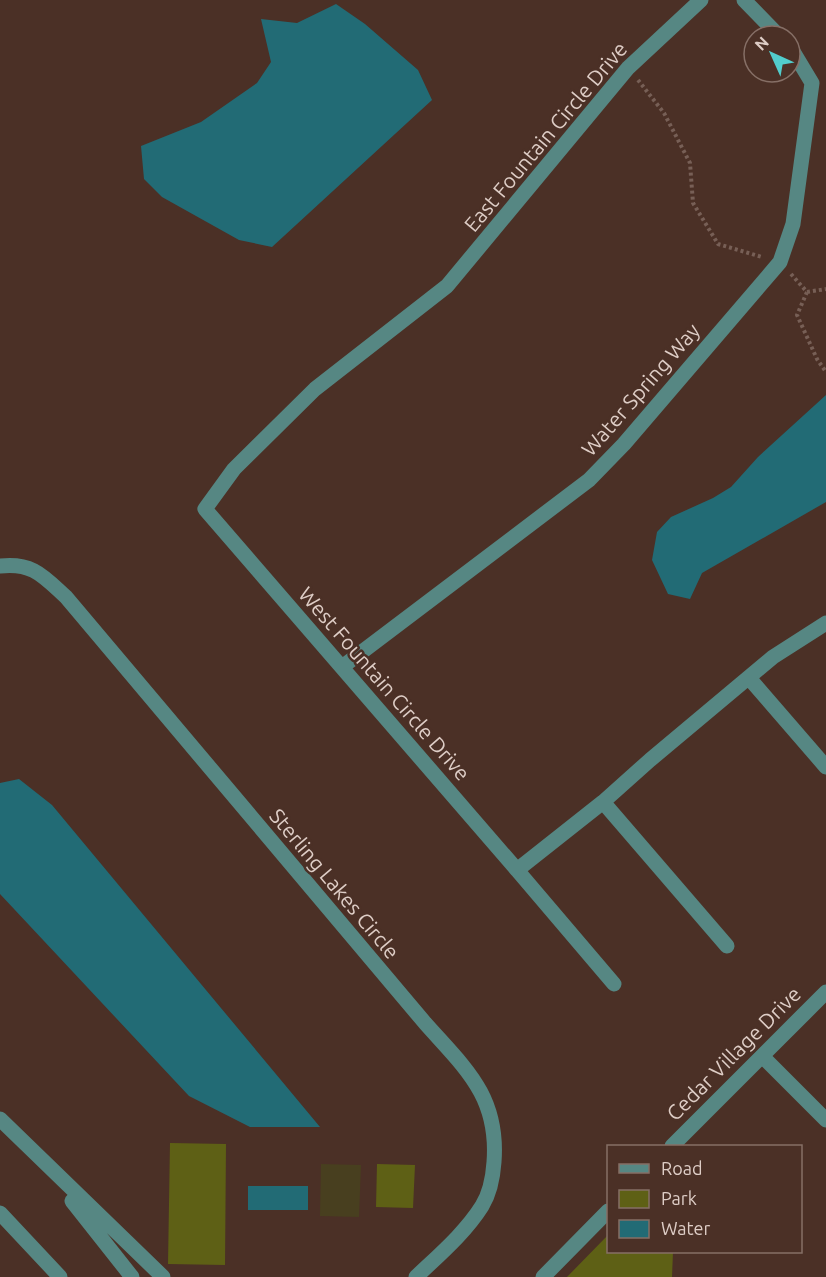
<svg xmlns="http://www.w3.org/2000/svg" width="826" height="1277" font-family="Ubuntu,sans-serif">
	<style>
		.green { fill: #5e6015 }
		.sand { fill: #483f1f }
		.water { fill: #226b75 }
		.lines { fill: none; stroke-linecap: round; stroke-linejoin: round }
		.path { stroke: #775f56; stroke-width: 4; stroke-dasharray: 3 3; stroke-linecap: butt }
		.minor { stroke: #568783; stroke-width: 15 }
		.labels { text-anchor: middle; stroke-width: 5; stroke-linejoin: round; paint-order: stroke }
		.street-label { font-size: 21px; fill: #decdc6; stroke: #4b3026 }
	</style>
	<rect width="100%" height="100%" fill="#4b3026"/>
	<!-- green -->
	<path class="green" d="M170,1143l56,1 -1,121 -57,-1z
		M377,1164l38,1 -2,43 -37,-1z
		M608,1235v17h65l-1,25h-105z"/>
	<!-- sand -->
	<path class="sand" d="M321,1164l40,1 -2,52 -39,-1z"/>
	<!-- water -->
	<path class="water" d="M336,4l29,20 53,46 14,30 -160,147 -33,-7 -77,-43 -18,-18 -3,-33 60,-24 56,-39 14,-21 -10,-43 36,4z
		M826,395v107l-124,71 -12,26 -22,-5 -16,-34 5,-28 14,-15 42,-19 18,-11 27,-30z
		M19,779l33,26 268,322h-70l-61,-31 -189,-202v-111z
		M248,1186h60v24h-60z"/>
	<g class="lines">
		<!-- path -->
		<path class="path" d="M638,80l26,33 26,50 3,40 25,41 44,13
			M791,274l16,18
			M807,292l-10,23 20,44 9,13
			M807,292l19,-3"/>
		<!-- minor -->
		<path class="minor" d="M701,0l-73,68 -181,218 -132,103 -81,80 -29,40 312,361 86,-68 47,-42 123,-103 53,-34
			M744,0l35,36
			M0,566c33,-4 44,11 66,31l359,426c40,45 74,73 69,139 -1,15 -4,31 -12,44 -17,27 -43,49 -66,71
			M342,667l247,-187 35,-36 156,-182 13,-38 19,-141 -18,-30 -4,-5
			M749,678l77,89
			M603,802l124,144
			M517,870l97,114
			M762,1056l64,64
			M0,1119l163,158
			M672,1146l154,-154
			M72,1201l60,76
			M0,1213l60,64
			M543,1277l65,-66"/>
	</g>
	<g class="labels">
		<!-- street labels -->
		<g class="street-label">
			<text transform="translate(546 137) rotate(-50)" y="7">East Fountain Circle Drive</text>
			<text transform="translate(641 390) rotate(-49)" y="7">Water Spring Way</text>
			<text transform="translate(384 684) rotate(49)" y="7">West Fountain Circle Drive</text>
			<text transform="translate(334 884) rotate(50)" y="7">Sterling Lakes Circle</text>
			<text transform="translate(734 1054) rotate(-45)" y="7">Cedar Village Drive</text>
		</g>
	</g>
	<!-- legend -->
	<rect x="607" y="1145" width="195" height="108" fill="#4b3026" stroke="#866f66" stroke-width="1.5"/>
	<rect x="619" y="1164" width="30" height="9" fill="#568783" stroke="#866f66" stroke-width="1.5"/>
	<text x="661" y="1175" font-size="18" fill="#decdc6">Road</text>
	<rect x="619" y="1190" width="30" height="18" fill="#5e6015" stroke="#866f66" stroke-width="1.5"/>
	<text x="661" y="1205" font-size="18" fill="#decdc6">Park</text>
	<rect x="619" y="1220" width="30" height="18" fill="#226b75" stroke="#866f66" stroke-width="1.5"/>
	<text x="661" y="1235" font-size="18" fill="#decdc6">Water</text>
	<!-- north arrow -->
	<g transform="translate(772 54) rotate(315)"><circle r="28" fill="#4b3026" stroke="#866f66" stroke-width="1.5"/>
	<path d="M0-4.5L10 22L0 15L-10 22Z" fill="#52cdcc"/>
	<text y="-9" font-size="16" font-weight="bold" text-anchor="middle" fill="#decdc6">N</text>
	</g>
</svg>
